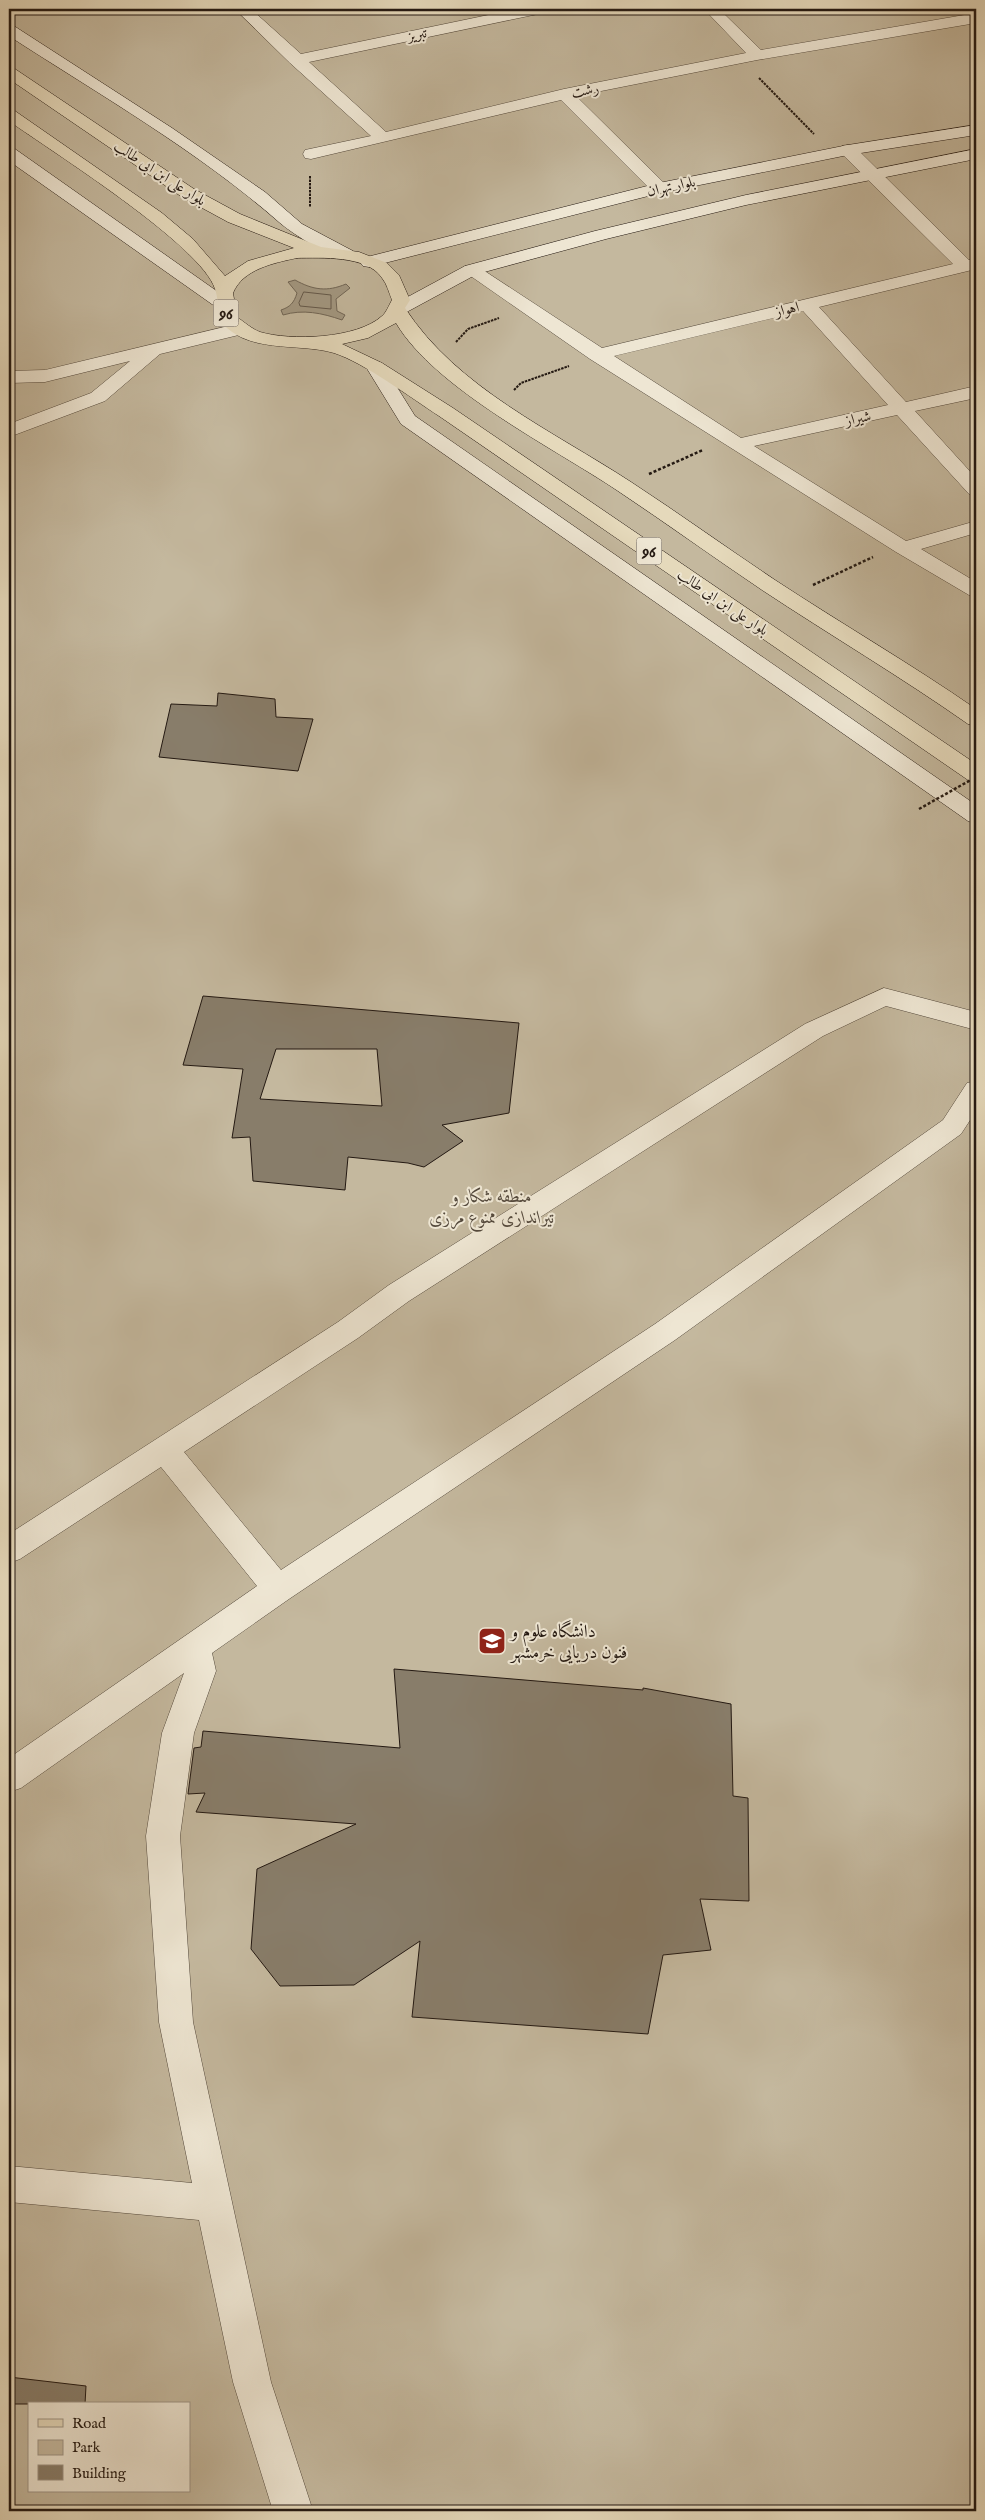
<svg xmlns="http://www.w3.org/2000/svg" width="985" height="2520" font-family="'IM FELL English',Amiri,serif">
	<style>
		.green { fill: #c4b89e; stroke: #746858; fill-rule: evenodd }
		.water { fill: #a39882; stroke: #706555 }
		.lines { fill: none; stroke-linecap: round; stroke-linejoin: round }
		.shore { stroke: #64584a; stroke-width: 1 }
		.building { fill: #887d6a; stroke: #241912; fill-rule: evenodd }
		.street-casing { stroke: #54493c; stroke-width: 1 }
		.secondary-casing { stroke: #241912; stroke-width: 1 }
		.primary-casing { stroke: #241912; stroke-width: 1 }
		.path-far1 { stroke: #241912; stroke-width: 2; stroke-dasharray: 2.5 1; stroke-linecap: butt }
		.path { stroke: #241912; stroke-width: 2.5; stroke-dasharray: 3 2; stroke-linecap: butt }
		.street { fill: #eee6d3; fill-rule: evenodd }
		.secondary { fill: #eee6d3; fill-rule: evenodd }
		.primary { fill: #e5d9bb; fill-rule: evenodd }
		.path-bridge { stroke: #241912; stroke-width: 2.5; stroke-dasharray: 3 2; stroke-linecap: butt }
		.labels { text-anchor: middle; stroke-width: 4; stroke-linejoin: round; paint-order: stroke }
		.far-street-label { font-size: 15px; fill: #241912; stroke: #eee6d3 }
		.shield { fill: #eee6d3; stroke: #61564c; stroke-width: 1 }
		.shield-label { font-size: 16px; font-weight: bold; fill: #241912 }
		.park-label { font-size: 18px; font-style: italic; fill: #54493c; stroke: #eee6d3 }
		.poi-label { font-size: 18px; fill: #241912; stroke: #eee6d3; text-anchor: start }
	</style>
	<rect width="100%" height="100%" fill="#e5d9bb"/>
	<filter id="stains"><feTurbulence type="fractalNoise" baseFrequency=".004" numOctaves="4"/><feColorMatrix values="0 0 0 0 .2 0 0 0 0 .09 0 0 0 0 .02 0 0 0 .5 -.17"/></filter>
	<radialGradient id="worn" r=".72"><stop offset=".6" stop-color="#630" stop-opacity="0"/><stop offset="1" stop-color="#630" stop-opacity=".3"/></radialGradient>
	<!-- green -->
	<path class="green" d="M9,9h967v2502h-967zM29,2404h160v87h-160z"/>
	<!-- water -->
	<path class="water" d="M295,280c18,10 32,12 51,4l4,4 -14,11 1,12 8,4 -3,5c-20,-7 -39,-11 -59,-5l-2,-5c9,-3 13,-7 16,-17l-9,-11z"/>
	<g class="lines">
		<!-- shore -->
		<path class="shore" d="M304,292l27,3v14l-31,-3 -1,-3z"/>
	</g>
	<!-- building -->
	<path class="building" d="M218,693l57,6 1,18 37,2 -15,52 -139,-14 12,-53 46,2z
		M203,996l316,27 -10,90 -67,12 21,16 -39,26 -16,-4 -60,-6 -3,33 -92,-9 -3,-44 -18,1 11,-69 -60,-4zM276,1049h101l5,57 -122,-7z
		M394,1669l249,21v-2l88,16 2,92 15,2 1,103 -49,-2 11,51 -48,5 -15,79 -236,-17 8,-76 -66,44 -74,1 -29,-37 6,-80 99,-45 -160,-12 9,-19 -17,1 6,-46 7,-1 2,-16 197,17z
		M9,2377l77,9 -1,18h-76z"/>
	<g class="lines">
		<defs>
			<path id="street" d="M235,9h16l50,45 216,-45h28l-2,3 -5,2 -229,48 77,70 178,-43 182,-36 -42,-44h15l42,41 215,-37v10l-219,37 -181,36 89,88 2,4 -2,4h-12l-92,-92 -250,59 -6,-1 -2,-4 2,-4 66,-14 -81,-73z
				M848,145l6,1 115,114 7,-1v10l-157,38 87,95 70,-16v12l-61,13 61,67v18l-7,-2 -72,-79 -143,31 152,95 70,-20v12l-55,16 55,33v15l-7,-2 -73,-43 -306,-193 -128,-89 3,-4h12l125,82 351,-84 -111,-110 -2,-4 2,-4zM803,311l85,94 -147,33 -127,-82z
				M241,323l6,2 3,4 -3,4 -87,21 -55,47 -96,36v-13l82,-31 39,-32 -85,21 -36,1v-12l36,-1z
				M884,988l92,24v18l-90,-24 -63,30 -414,265 -51,37 -174,114 97,118 374,-246 288,-204 24,-37 9,-2v30l-15,23 -286,206 -386,259 -77,54 4,18 -22,62 -14,103 13,186 78,360 42,129h-40l-40,-129 -34,-162 -190,-18v-36l183,17 -33,-161 -13,-186 16,-103 22,-60 -163,115 -12,4v-34l248,-172 -96,-119 -141,92 -11,4v-29l329,-212 51,-37 416,-261z"/>
			<path id="secondary" d="M9,24l5,2 158,102 93,64 37,32 51,27 3,4 -3,4c-16,4 -60,-25 -73,-36 -82,-72 -180,-128 -271,-187z
				M976,125v10l-128,20 -188,38 -291,74 -6,-1 -3,-4 3,-4 296,-75 189,-38z
				M9,148l6,1 213,150 3,4 -3,4h-12l-207,-146z
				M976,149v10l-230,46 -140,34 -129,35 -74,40h-12l-3,-4 3,-4 74,-40 130,-35 151,-36z
				M375,361l7,2 33,53 561,389v19l-8,-3 -567,-397 -35,-57 2,-4z"/>
			<path id="primary" d="M9,67l6,2 179,120 46,25 81,33 38,5 28,11 12,12 11,25 -5,8c52,80 148,123 226,174 49,32 96,66 144,98 67,44 136,84 201,129v17l-8,-2c-67,-47 -138,-89 -206,-134 -49,-33 -96,-67 -144,-99 -64,-43 -183,-102 -222,-168l-28,15 -26,6 40,19 71,45 523,356v18l-8,-2 -529,-364c-28,-18 -74,-53 -105,-63 -37,-11 -89,2 -115,-34 -1,-9 -1,-22 -4,-30 -14,-44 -164,-138 -206,-168v-12l6,2 147,102 31,26 32,37 23,-15 46,-13 -66,-26 -46,-25 -173,-118zM297,258c24,0 70,-3 85,20 5,6 7,15 10,22 -3,5 -6,13 -10,16 -25,23 -92,25 -122,16 -8,-3 -16,-10 -23,-15l-4,-24c10,-24 41,-30 64,-35z"/>
		</defs>
		<!-- street casing -->
		<use href="#street" class="street-casing"/>
		<!-- secondary casing -->
		<use href="#secondary" class="secondary-casing"/>
		<!-- primary casing -->
		<use href="#primary" class="primary-casing"/>
		<!-- path-far1 -->
		<path class="path-far1" d="M759,78l55,56
			M310,176v31
			M456,342l12,-13 31,-11
			M514,390l7,-7 48,-17"/>
		<!-- path -->
		<path class="path" d="M649,474l54,-24
			M813,585l60,-28"/>
		<!-- street -->
		<use href="#street" class="street"/>
		<!-- secondary -->
		<use href="#secondary" class="secondary"/>
		<!-- primary -->
		<use href="#primary" class="primary"/>
		<!-- path-bridge -->
		<path class="path-bridge" d="M919,809l57,-32"/>
	</g>
	<!-- icons -->
	<defs>
		<symbol id="university-square" viewBox="-11 -11 22 22"><rect x="-9" y="-9" width="18" height="18" rx="4" fill="#8f2418" stroke="#eee6d3"/><path d="M0-5L7-2L0 1L-7-2ZM-4 1L0 2.5L4 1V4Q0 6-4 4Z" fill="#fff"/></symbol>
	</defs>
	<g fill-rule="evenodd">
		<use href="#university-square" x="476" y="1625" width="32" height="32"/>
	</g>
	<g class="labels">
		<!-- far-street labels -->
		<g class="far-street-label">
			<text transform="translate(417 34) rotate(-12)" y="5">تبریز</text>
			<text transform="translate(585 90) rotate(-11)" y="5">رشت</text>
			<text transform="translate(160 173) rotate(33)" y="5">بلوار علی ابن ابی طالب</text>
			<text transform="translate(671 186) rotate(-12)" y="5">بلوار تهران</text>
			<text transform="translate(787 309) rotate(-13)" y="5">اهواز</text>
			<text transform="translate(858 418) rotate(-12)" y="5">شیراز</text>
			<text transform="translate(723 602) rotate(34)" y="5">بلوار علی ابن ابی طالب</text>
		</g>
		<!-- shield labels -->
		<g class="shield">
			<rect x="213.5" y="299.5" width="25" height="27" rx="4"/>
			<rect x="636.5" y="537.5" width="25" height="27" rx="4"/>
		</g>
		<g class="shield-label">
			<text x="226" y="319">96</text>
			<text x="649" y="557">96</text>
		</g>
		<!-- park labels -->
		<g class="park-label">
			<text x="492" y="1202">منطقه شکار و<tspan x="492" dy="21">تیراندازی ممنوع مرزی</tspan></text>
		</g>
		<!-- poi labels -->
		<g class="poi-label">
			<text x="511" y="1637">دانشگاه علوم و<tspan x="511" dy="21">فنون دریایی خرمشهر</tspan></text>
		</g>
	</g>
	<!-- margin -->
	<rect width="985" height="2520" fill="none" stroke="#e5d9bb" stroke-width="30"/>
	<rect x="10" y="10" width="965" height="2500" fill="none" stroke="#241912" stroke-width="2.5"/>
	<rect x="15" y="15" width="955" height="2490" fill="none" stroke="#241912"/>
	<!-- legend -->
	<rect x="28" y="2402" width="162" height="90" fill="#eee6d3" stroke="#9d9486"/>
	<rect x="38" y="2419" width="25" height="8" fill="#e5d9bb" stroke="#9d9486"/>
	<text x="72" y="2428" font-size="15" fill="#241912">Road</text>
	<rect x="38" y="2440" width="25" height="15" fill="#c4b89e" stroke="#9d9486"/>
	<text x="72" y="2452" font-size="15" fill="#241912">Park</text>
	<rect x="38" y="2465" width="25" height="15" fill="#887d6a" stroke="#9d9486"/>
	<text x="72" y="2478" font-size="15" fill="#241912">Building</text>
	<rect width="100%" height="100%" filter="url(#stains)"/>
	<rect width="100%" height="100%" fill="url(#worn)"/>
</svg>
